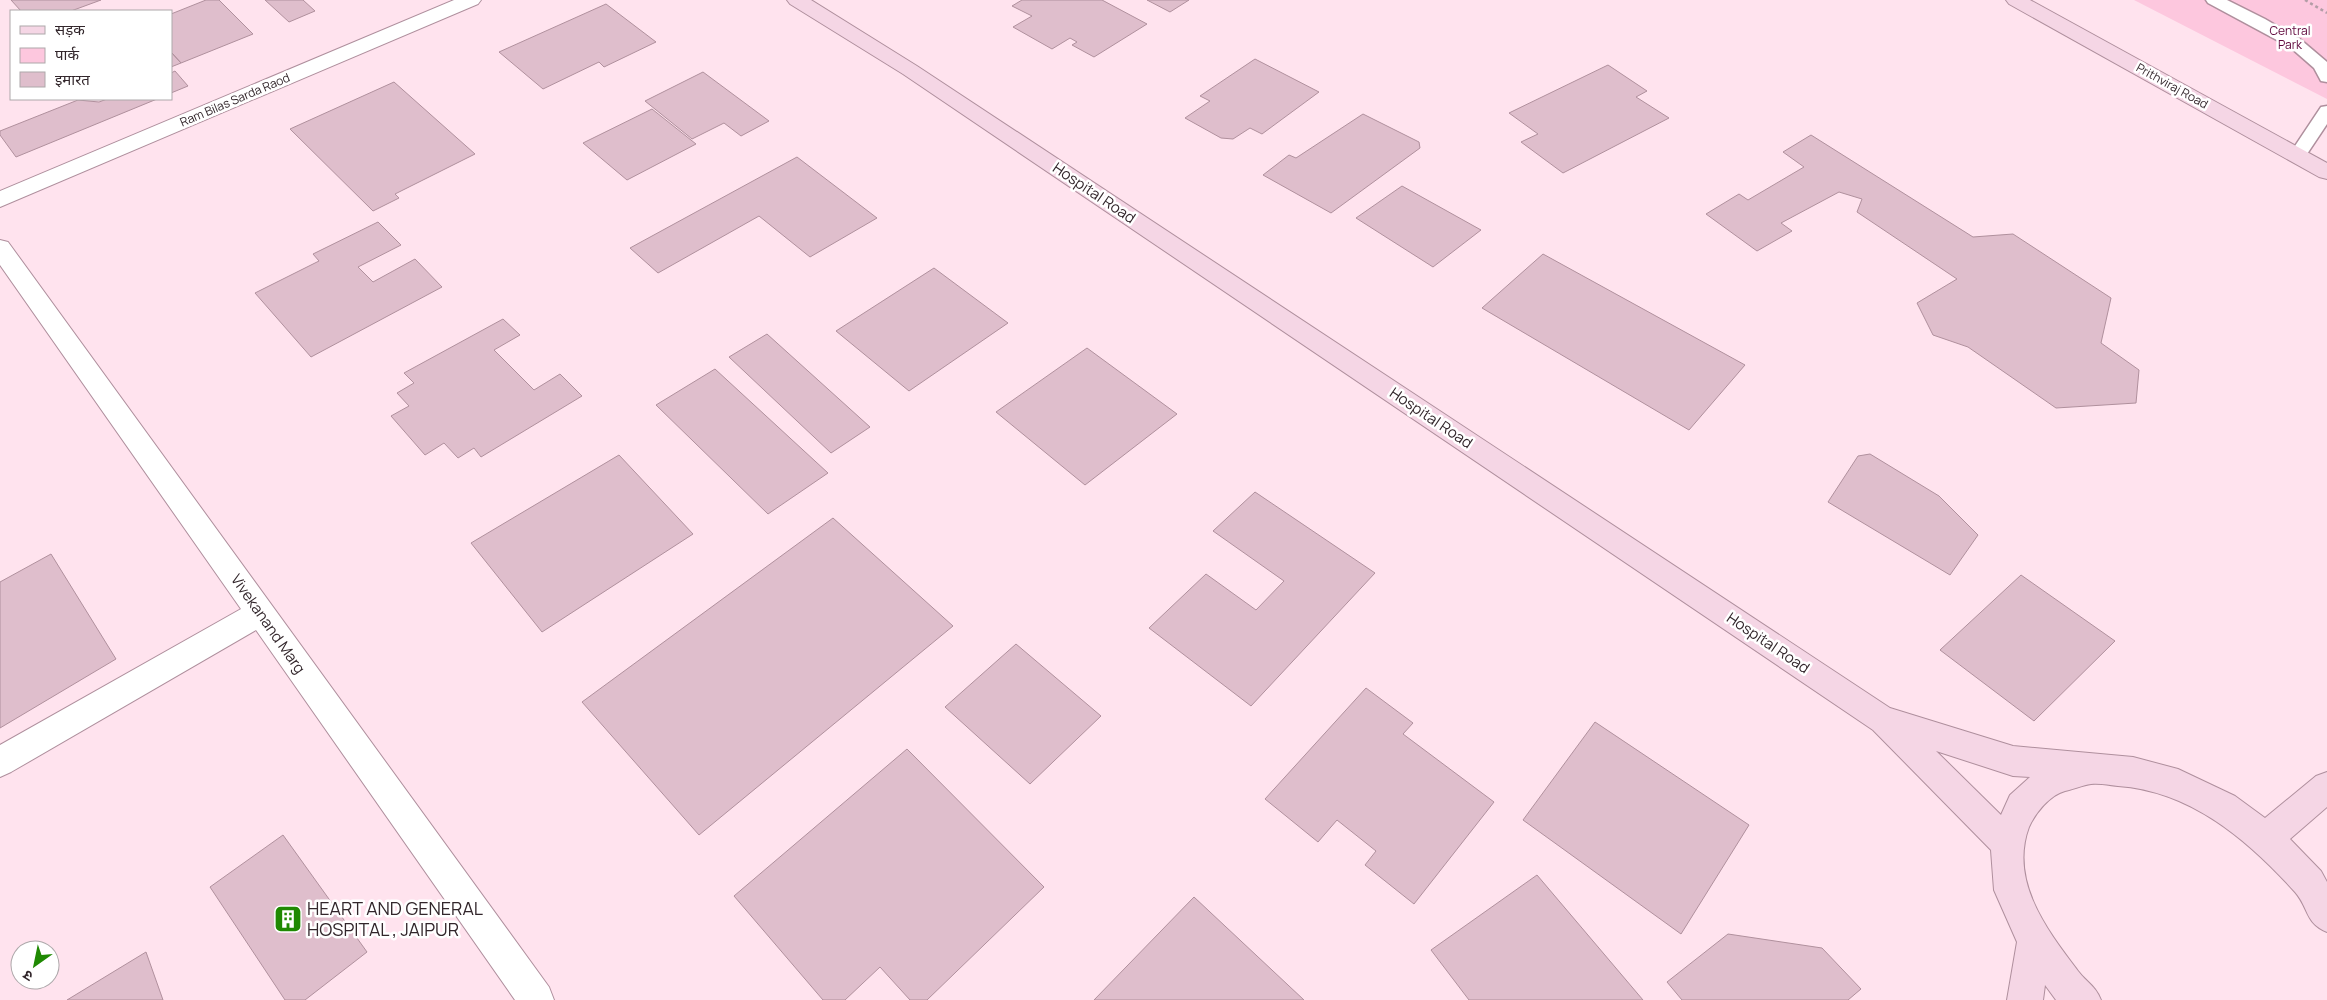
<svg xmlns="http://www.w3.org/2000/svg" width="2327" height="1000" font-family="Manrope,'Noto Sans Devanagari',sans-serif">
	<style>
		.green { fill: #fdc7de }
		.building { fill: #dfbecc; stroke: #b0909d }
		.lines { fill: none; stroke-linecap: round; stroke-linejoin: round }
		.lane-casing { stroke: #af8f9d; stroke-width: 3 }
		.street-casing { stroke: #af8f9d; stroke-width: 2 }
		.secondary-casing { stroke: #af8f9d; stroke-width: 2 }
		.path { stroke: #b39da6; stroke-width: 2.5; stroke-dasharray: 3 3; stroke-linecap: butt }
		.lane { fill: #fff; fill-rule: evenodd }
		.street { fill: #fff; fill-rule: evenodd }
		.secondary { fill: #f5d6e5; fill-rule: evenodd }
		.labels { text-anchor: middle; stroke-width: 5; stroke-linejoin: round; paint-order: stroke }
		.far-park-label { font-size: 12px; fill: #60083d; stroke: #fff }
		.far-street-label { font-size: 12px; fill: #32262b; stroke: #fff }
		.street-label { font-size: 15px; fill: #32262b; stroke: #fff }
		.near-poi-label { font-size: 18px; fill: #32262b; stroke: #fff; text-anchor: start }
	</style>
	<rect width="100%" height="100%" fill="#ffe3ee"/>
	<!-- green -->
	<path class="green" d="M2134,0h193v99z"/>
	<!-- building -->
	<path class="building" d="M11,0h90l-30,11h-50z
		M206,0h13l34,34 -72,29 -10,-11v-38z
		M265,0h38l12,11 -26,11z
		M1022,0h80l45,24 -53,33 -22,-12 5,-3 -7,-4 -18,11 -39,-22 19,-11 -20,-10z
		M1147,0h42l-19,12z
		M606,4l50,38 -52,25 -5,-5 -56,27 -44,-37z
		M171,52l10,11 -10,4z
		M1255,59l64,33 -57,42 -12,-6 -17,11 -12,-1 -36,-20 25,-17 -10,-5z
		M1608,65l39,26 -11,6 33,21 -106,55 -42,-31 17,-8 -29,-21z
		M175,71l13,15 -17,7v-20z
		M703,72l66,49 -28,15 -17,-13 -32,16 -47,-38z
		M394,82l81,72 -80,40 4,4 -26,13 -83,-82z
		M107,99h50l-141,58 -16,-22v-4l78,-31 21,2z
		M652,109l44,35 -69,36 -44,-37z
		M1363,114l56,28 1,6 -89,65 -68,-38 26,-20 7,3z
		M1811,135l162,102 40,-3 98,64 -10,45 38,27 -3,33 -80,5 -88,-61 -35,-12 -16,-32 40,-24 -100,-67 5,-13 -23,-7 -58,31 11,8 -35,20 -51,-37 33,-20 9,6 56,-33 -21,-15z
		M797,157l80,61 -67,39 -51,-41 -101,57 -28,-25z
		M1402,186l79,44 -48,37 -77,-49z
		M378,222l23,23 -43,22 15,15 42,-23 27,28 -131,70 -56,-64 64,-32 -6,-7z
		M1543,254l202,111 -56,65 -207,-122z
		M934,268l74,55 -99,68 -73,-60z
		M503,319l17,16 -26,15 40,40 26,-16 22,22 -101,61 -7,-9 -16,10 -14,-15 -19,12 -34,-39 18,-10 -12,-13 17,-10 -10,-10z
		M767,334l103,93 -39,26 -102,-96z
		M1087,348l90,66 -92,71 -89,-73z
		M715,369l113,104 -60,41 -112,-109z
		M1870,454l69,42 39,39 -28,40 -122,-73 30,-46z
		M619,455l74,79 -151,98 -71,-89z
		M1255,492l120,81 -124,133 -102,-78 57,-54 50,36 28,-29 -71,-50z
		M833,518l120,108 -254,209 -117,-133z
		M51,554l65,105 -116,69v-146z
		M2021,575l94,66 -81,80 -94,-71z
		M1016,644l85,72 -71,68 -85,-77z
		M1366,688l47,35 -10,11 91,68 -80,102 -49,-39 11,-14 -39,-31 -19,22 -53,-43z
		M1595,722l154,103 -68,109 -158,-114z
		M907,749l137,138 -117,113h-17l-30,-33 -35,33h-22l-89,-104z
		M283,835l84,117 -62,48h-20l-75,-113z
		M1537,875l106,125h-174l-38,-50z
		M1194,897l110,103h-210z
		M1728,934l94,14 39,41 -13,11h-166l-15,-18z
		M146,952l17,48h-96z"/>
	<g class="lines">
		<defs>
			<path id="lane" d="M2206,0h21l38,19 36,21 26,22v20l-6,-1 -7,-13 -24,-21 -82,-44z
				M2327,106v18l-24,36 -6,2 -6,-2 -3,-4 3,-4 30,-45z"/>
			<path id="street" d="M454,0h27l-3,4 -478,203v-16z
				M0,240l8,2 541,745 5,13h-39l-259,-370 -245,142 -11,5v-32l241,-136 -241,-344z"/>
			<path id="secondary" d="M787,0h24l106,66 973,642 123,38 120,11 45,12 57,27 30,22 51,-42 11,-4v35l-37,32 31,32 6,11v50c-22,-9 -18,-24 -32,-40 -47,-52 -104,-101 -177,-106 -9,-1 -19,-3 -27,-2 -8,1 -17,5 -26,7 -15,4 -30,22 -36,36 -20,54 18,103 49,144 9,12 17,14 23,29h-45l-11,-15 -2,15h-36l10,-58 -23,-52 -3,-40 -118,-120 -970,-656 -113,-70zM1936,751l77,25 17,1 -20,18 -9,20z
				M2006,0h24l297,163v16l-8,-2 -310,-173z"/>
		</defs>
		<!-- lane casing -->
		<use href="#lane" class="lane-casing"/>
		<!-- street casing -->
		<use href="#street" class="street-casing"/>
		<!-- secondary casing -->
		<use href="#secondary" class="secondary-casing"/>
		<!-- path -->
		<path class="path" d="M2305,0l22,13"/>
		<!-- lane -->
		<use href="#lane" class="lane"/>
		<!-- street -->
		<use href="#street" class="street"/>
		<!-- secondary -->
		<use href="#secondary" class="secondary"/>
	</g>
	<!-- icons -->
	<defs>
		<symbol id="building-square" viewBox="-11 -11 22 22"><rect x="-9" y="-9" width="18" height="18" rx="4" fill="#1f8902" stroke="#fff"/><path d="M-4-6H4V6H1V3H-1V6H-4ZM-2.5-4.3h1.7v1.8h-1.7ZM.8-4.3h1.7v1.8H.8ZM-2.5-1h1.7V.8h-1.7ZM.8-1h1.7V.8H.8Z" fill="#fff"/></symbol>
	</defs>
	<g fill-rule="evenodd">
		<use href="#building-square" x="272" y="903" width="32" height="32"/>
	</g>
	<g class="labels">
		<!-- far-park labels -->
		<g class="far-park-label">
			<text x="2290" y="35">Central<tspan x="2290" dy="14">Park</tspan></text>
		</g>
		<!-- far-street labels -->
		<g class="far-street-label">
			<text transform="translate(2172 86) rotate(29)" y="4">Prithviraj Road</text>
			<text transform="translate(235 100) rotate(-23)" y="4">Ram Bilas Sarda Raod</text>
		</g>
		<!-- street labels -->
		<g class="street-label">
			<text transform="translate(1094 193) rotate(34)" y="5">Hospital Road</text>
			<text transform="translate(1431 418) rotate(34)" y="5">Hospital Road</text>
			<text transform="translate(268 624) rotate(55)" y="5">Vivekanand Marg</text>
			<text transform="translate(1768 643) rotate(34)" y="5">Hospital Road</text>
		</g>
		<!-- near-poi labels -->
		<g class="near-poi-label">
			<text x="307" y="915">HEART AND GENERAL<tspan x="307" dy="21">HOSPITAL , JAIPUR</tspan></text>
		</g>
	</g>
	<!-- legend -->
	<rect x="10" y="10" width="162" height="90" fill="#ffffff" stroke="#ada8aa"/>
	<rect x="20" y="26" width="25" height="8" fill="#f5d6e5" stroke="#ada8aa"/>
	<text x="55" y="35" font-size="15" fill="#32262b">सड़क</text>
	<rect x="20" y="48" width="25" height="15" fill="#fdc7de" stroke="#ada8aa"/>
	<text x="55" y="60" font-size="15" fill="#32262b">पार्क</text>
	<rect x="20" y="72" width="25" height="15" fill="#dfbecc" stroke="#ada8aa"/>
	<text x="55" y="85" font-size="15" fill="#32262b">इमारत</text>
	<!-- north arrow -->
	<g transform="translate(35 965) rotate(213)"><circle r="24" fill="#ffffff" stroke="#ada8aa"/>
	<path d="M0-4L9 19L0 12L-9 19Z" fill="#1f8902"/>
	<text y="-8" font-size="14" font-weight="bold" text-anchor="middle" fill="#32262b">उ</text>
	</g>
</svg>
